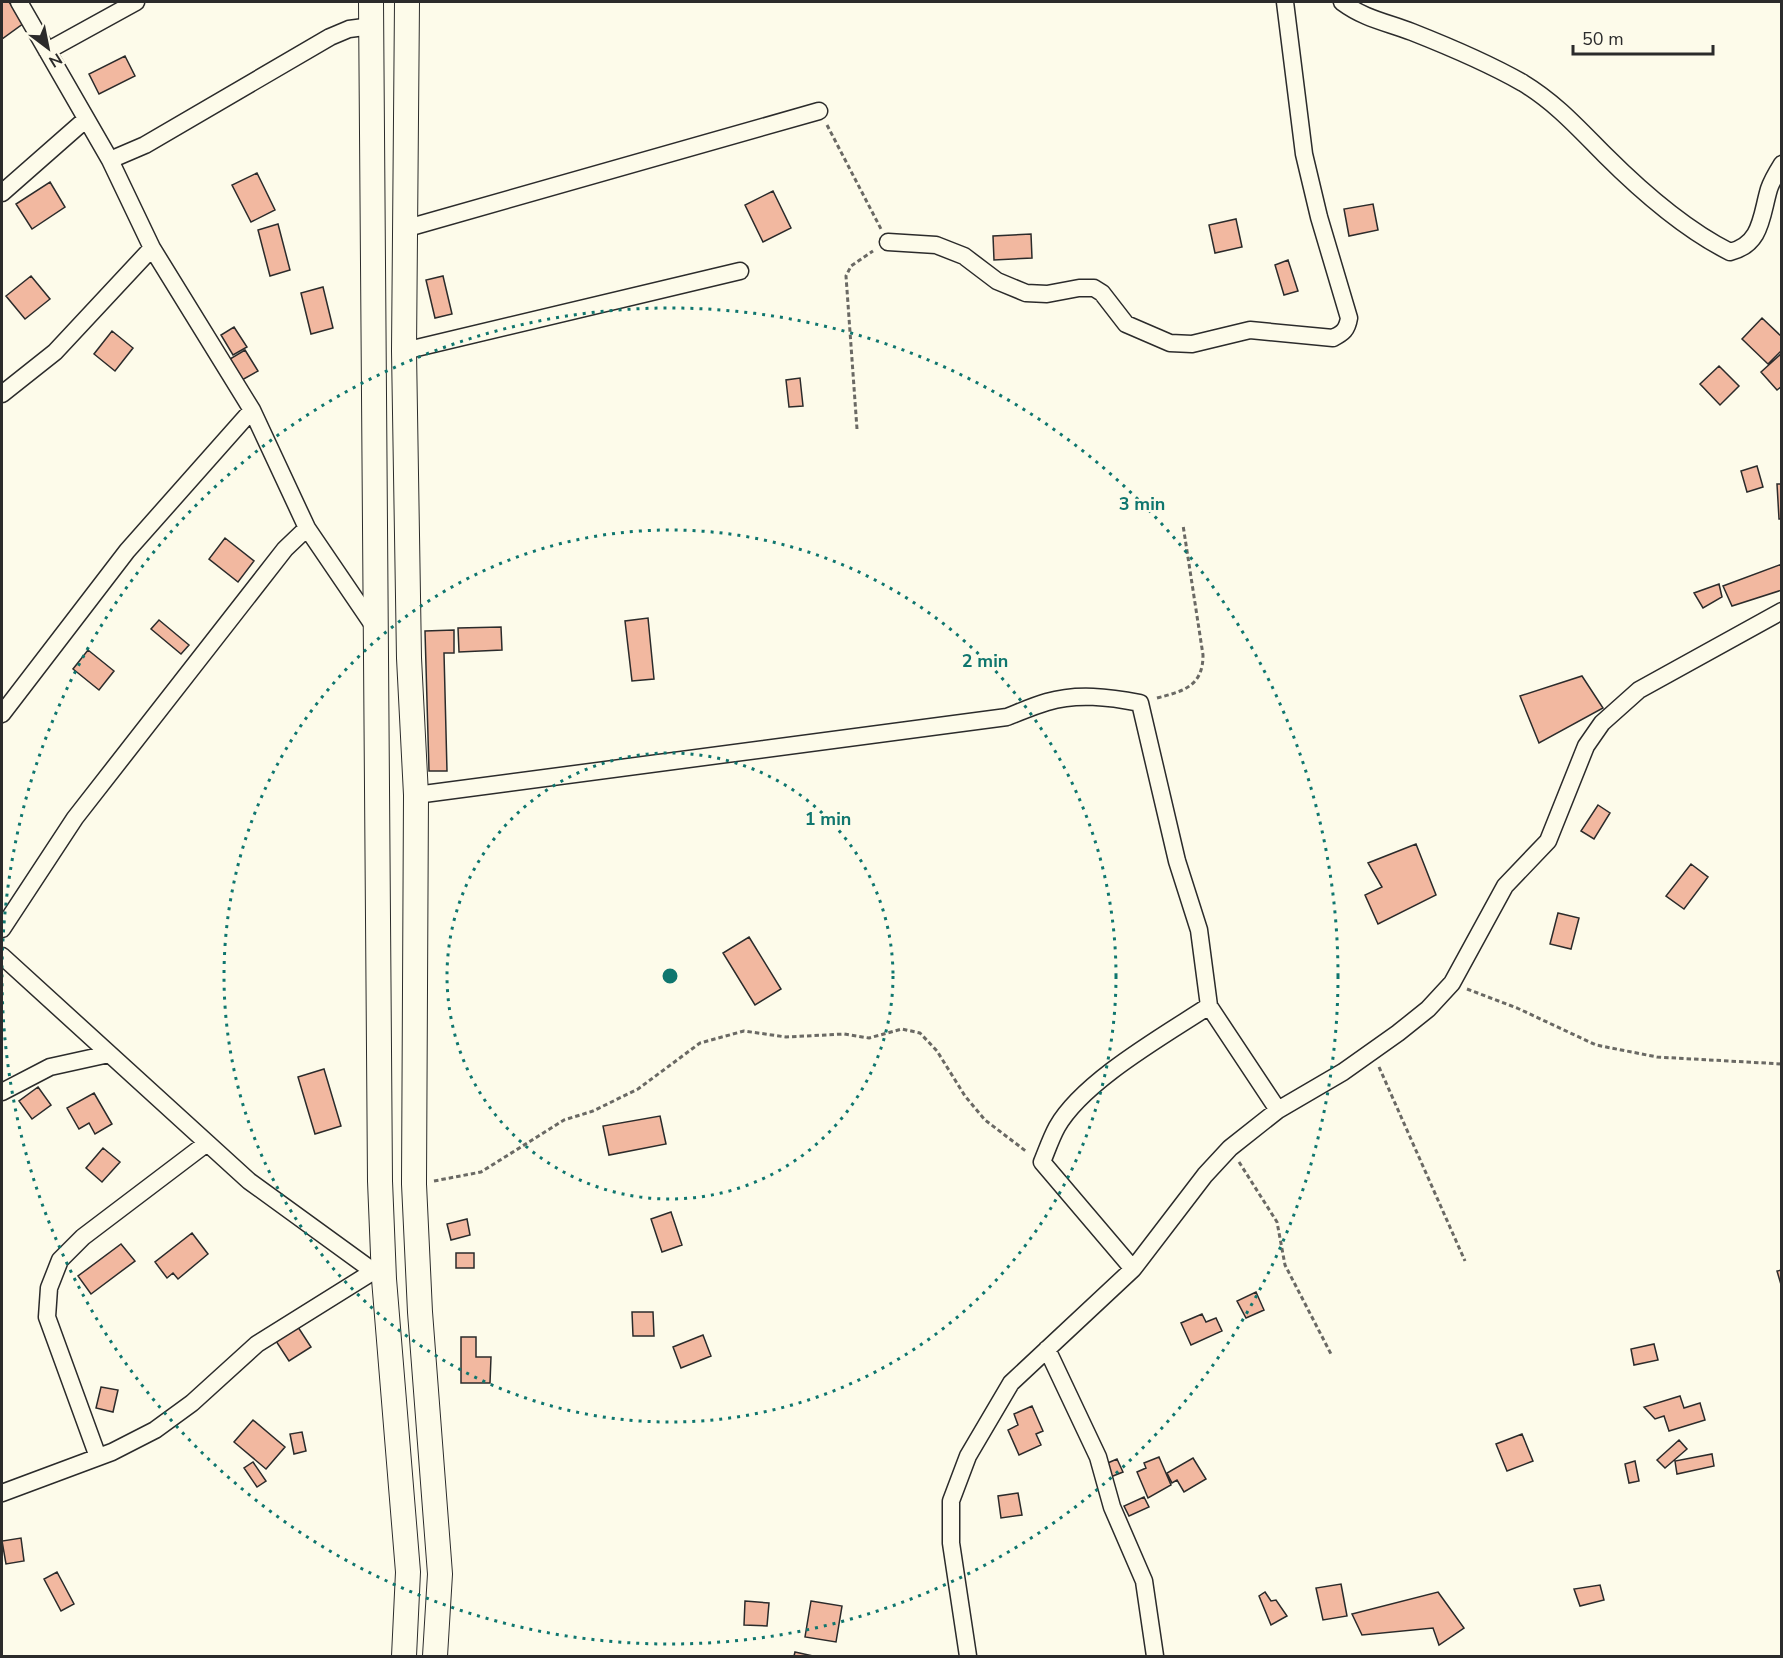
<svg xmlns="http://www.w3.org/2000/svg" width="1783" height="1658" font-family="'Nunito Sans',sans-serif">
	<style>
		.building { fill: #f2b8a0; stroke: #2b2b2b; stroke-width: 1.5 }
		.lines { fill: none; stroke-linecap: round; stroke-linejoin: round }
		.street-casing { stroke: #2b2b2b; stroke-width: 19 }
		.secondary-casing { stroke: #2b2b2b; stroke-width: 26 }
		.path { stroke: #6a6964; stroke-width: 3; stroke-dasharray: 4.5 3; stroke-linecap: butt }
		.street { stroke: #fdfbea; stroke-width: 16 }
		.secondary { stroke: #fdfbea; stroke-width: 24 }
		.ring { fill: none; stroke: #0f766e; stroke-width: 3; stroke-dasharray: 3 6 }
		.centre { fill: #0f766e; stroke: #fdfbea; stroke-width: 3 }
		.ring-label { font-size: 18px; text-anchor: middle; font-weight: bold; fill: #0f766e; stroke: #fdfbea; stroke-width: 4.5; stroke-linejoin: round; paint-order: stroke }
	</style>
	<rect width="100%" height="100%" fill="#fdfbea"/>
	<!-- building -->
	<path class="building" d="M2,2h7l15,21 -22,16z
		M125,56l10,20 -36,18 -10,-20z
		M257,173l18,37 -24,12 -19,-37z
		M50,182l15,25 -33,22 -16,-25z
		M773,191l18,37 -28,14 -18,-37z
		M1373,204l5,26 -29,6 -5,-27z
		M1236,219l6,28 -27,6 -6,-28z
		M278,224l12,46 -20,6 -12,-46z
		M1031,234l1,24 -38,2 -1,-24z
		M1288,260l10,31 -14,4 -9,-30z
		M31,276l19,23 -25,20 -19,-23z
		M443,276l9,38 -17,4 -9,-38z
		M323,287l10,41 -22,6 -10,-41z
		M1762,318l20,19v13l-14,14 -26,-25z
		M234,327l13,20 -14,8 -12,-20z
		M112,331l21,17 -18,23 -21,-17z
		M245,350l13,21 -16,9 -12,-21z
		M1782,353v33l-5,4 -16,-18z
		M1719,366l20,20 -19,19 -20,-21z
		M800,378l3,28 -14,1 -3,-27z
		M1757,466l6,21 -16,5 -6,-21z
		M1777,484h5v35h-3z
		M225,538l29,23 -16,21 -29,-23z
		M1782,564v26l-50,16 -9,-20z
		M1719,584l3,13 -19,11 -9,-15z
		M648,618l6,61 -22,2 -7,-60z
		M159,620l30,25 -8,9 -30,-25z
		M501,627l1,23 -43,2 -1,-24z
		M454,630v23h-10l3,118h-18l-4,-140z
		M88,650l26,21 -15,19 -26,-21z
		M1582,676l21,32 -64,35 -19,-47z
		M1598,805l12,8 -16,26 -13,-8z
		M1416,844l20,51 -58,29 -13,-29 17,-8 -14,-24z
		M1691,864l17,13 -24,32 -18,-13z
		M1558,913l21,5 -8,31 -21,-5z
		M749,937l32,52 -26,16 -32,-52z
		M324,1069l17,57 -26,8 -17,-57z
		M38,1087l13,18 -19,14 -13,-18z
		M94,1093l18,31 -17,10 -6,-11 -10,6 -12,-21z
		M660,1116l6,28 -57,11 -6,-29z
		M103,1148l17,14 -18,20 -16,-14z
		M671,1212l11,33 -20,7 -11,-33z
		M467,1219l3,16 -19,5 -4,-16z
		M192,1233l16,21 -30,25 -5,-6 -6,5 -12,-16z
		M121,1244l14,17 -44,33 -13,-18z
		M456,1253h18v15h-18z
		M1782,1270v18l-5,-17z
		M1256,1292l8,18 -18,8 -9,-17z
		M632,1312h21l1,24h-21z
		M1202,1314l4,8 10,-4 6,13 -31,14 -10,-22z
		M296,1324l15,23 -22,14 -15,-23z
		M703,1335l8,21 -30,12 -8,-21z
		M461,1337h15v20h15l-1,26h-29z
		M1654,1344l4,16 -24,5 -3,-16z
		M101,1387l17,3 -5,22 -17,-4z
		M1680,1396l4,12 16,-5 5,17 -36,11 -5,-15 -9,3 -11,-12z
		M1032,1406l11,25 -7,3 5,11 -22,10 -11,-25 10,-5 -4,-11z
		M253,1420l32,27 -19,22 -32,-27z
		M302,1432l4,19 -12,3 -4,-20z
		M1522,1434l11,27 -26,10 -11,-27z
		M1679,1440l8,9 -22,19 -8,-8z
		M1712,1454l2,12 -37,8 -2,-13z
		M1159,1457l12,28 -23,13 -11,-26 9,-4 -2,-5z
		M1193,1458l13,21 -22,13 -7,-12 -5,3 -5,-10z
		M1117,1459l6,13 -15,6 -5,-13z
		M1635,1461l4,20 -10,2 -4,-19z
		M253,1462l13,19 -9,6 -13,-19z
		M1018,1493l4,22 -21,3 -3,-22z
		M1144,1497l5,10 -20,9 -5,-10z
		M21,1538l3,23 -18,3 -4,-23z
		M57,1572l17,32 -13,7 -17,-32z
		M1341,1584l6,32 -24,4 -7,-32z
		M1600,1585l4,15 -24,6 -6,-17z
		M1265,1592l6,9 5,-1 11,16 -16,9 -12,-29z
		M1438,1592l26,36 -25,17 -6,-17 -71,7 -10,-21z
		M745,1601l24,2 -2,23 -23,-1z
		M811,1601l31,5 -6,36 -31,-5z
		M795,1652l18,4h-19z"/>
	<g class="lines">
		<defs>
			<path id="street" d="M19,2l91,158 42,88 100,162 55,118 68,100
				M1342,2c23,17 44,20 70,30 38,15 76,31 111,51 33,20 56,46 82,72 36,36 79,74 125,97 32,-8 31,-36 39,-63 3,-9 8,-17 13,-25
				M47,51l89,-49
				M110,160l35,-15 185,-108 19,-8 23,-3
				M2,193l83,-73
				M404,229l415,-118
				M888,242l48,3 28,11 33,25 29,12 21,1 32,-6h15l8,5 24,31 44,19 22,1 58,-14 83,8c10,-5 14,-8 16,-20l-30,-101 -15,-63 -19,-152
				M404,351l336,-80
				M2,394l53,-42 97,-104
				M2,714l125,-163 125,-141
				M416,795l591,-78c13,-5 26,-11 40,-15 30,-9 62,-5 93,1l37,158 22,69 10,76 69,104
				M2,929l73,-111 210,-269 22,-21
				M2,956l247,225 135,98
				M2,1092l48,-25 59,-13
				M1133,1269l-91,-107c5,-12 9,-24 15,-35 26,-46 108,-92 152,-121
				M1047,1349l51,108 14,50 32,74 11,75
				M98,1457l-51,-140 2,-29 11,-28 23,-23 124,-94
				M2,1493l110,-41 43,-22 37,-27 65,-59 117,-73
				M968,1656l-17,-113v-42l17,-45 43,-73 122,-114 72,-94 25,-27 48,-38 65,-38 55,-39 30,-24 24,-26 53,-97 43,-45 38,-95 16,-23 37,-33 143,-79"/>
			<path id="secondary" d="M371,2l9,1179 4,98 24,293 -4,84
				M407,2l-3,349 5,307 7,137 -2,389 6,128 20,262 -5,82"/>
		</defs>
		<!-- street casing -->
		<use href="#street" class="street-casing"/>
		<!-- secondary casing -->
		<use href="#secondary" class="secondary-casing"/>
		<!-- path -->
		<path class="path" d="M827,125l54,104
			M857,429l-11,-153 5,-10 22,-15
			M1157,698c27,-7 46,-12 46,-43l-20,-130
			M1467,989l50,19 79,37 61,12 125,7
			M1379,1067l86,194
			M1239,1162l38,60 8,43 46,89
			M434,1181l47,-9 83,-52 29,-9 45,-22 62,-46 44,-12 42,6 58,-3 25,4 33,-9 18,4 17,18 28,45 20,24 42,32"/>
		<!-- street -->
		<use href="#street" class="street"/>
		<!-- secondary -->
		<use href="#secondary" class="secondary"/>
	</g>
	<!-- distance rings -->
	<g class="ring">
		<circle cx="670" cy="976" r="223"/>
		<circle cx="670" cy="976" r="446"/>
		<circle cx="670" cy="976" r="668"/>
	</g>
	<circle cx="670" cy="976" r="9" class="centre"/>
	<g class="ring-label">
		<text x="1142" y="510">3 min</text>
		<text x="985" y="667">2 min</text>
		<text x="828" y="825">1 min</text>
	</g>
	<!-- border -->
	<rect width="1783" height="1658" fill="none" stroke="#2b2b2b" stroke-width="6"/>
	<!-- north arrow -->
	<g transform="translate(48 48) rotate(148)" stroke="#fdfbea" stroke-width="4.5" paint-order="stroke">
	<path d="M0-4.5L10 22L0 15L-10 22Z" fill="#2b2b2b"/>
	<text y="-9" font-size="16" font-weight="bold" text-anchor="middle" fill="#2b2b2b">N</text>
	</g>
	<!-- scale -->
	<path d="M1573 45v9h140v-9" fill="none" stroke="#2b2b2b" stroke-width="3"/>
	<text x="1582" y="45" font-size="18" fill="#2b2b2b" stroke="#fdfbea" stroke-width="4.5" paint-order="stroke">50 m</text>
</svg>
